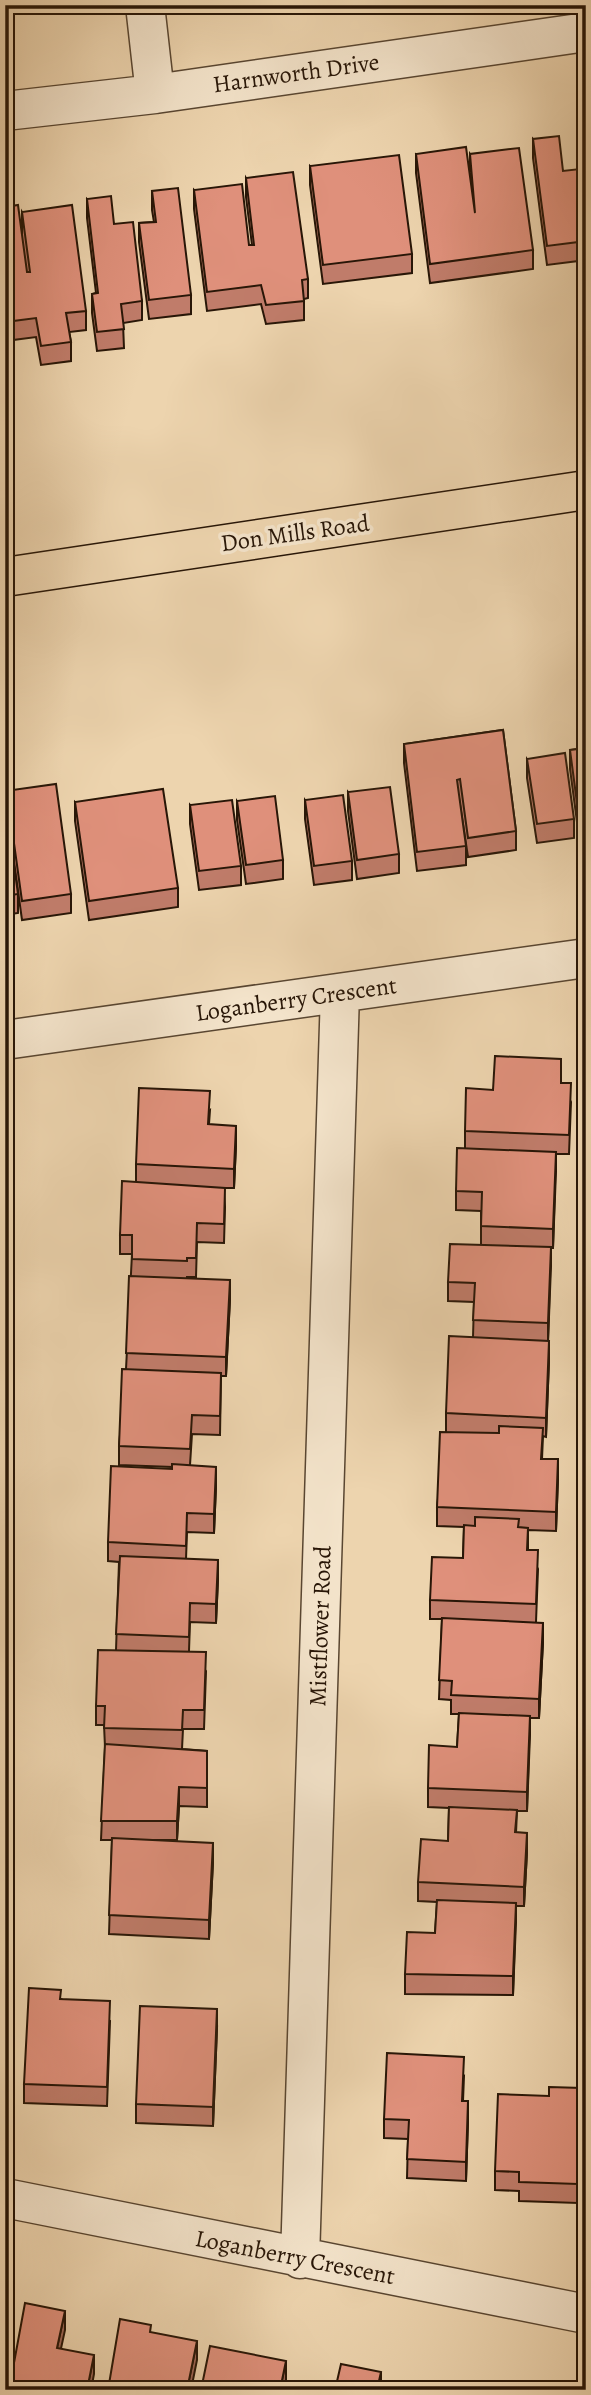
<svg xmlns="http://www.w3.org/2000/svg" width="591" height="2395" font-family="Alegreya,serif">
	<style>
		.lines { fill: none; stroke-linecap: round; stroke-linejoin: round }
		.minor-casing { stroke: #594631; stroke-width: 41 }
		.major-casing { stroke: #281607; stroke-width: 41 }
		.minor { stroke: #f3e3ca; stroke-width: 38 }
		.major { stroke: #edd4ae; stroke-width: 38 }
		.wall { fill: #c07c6a; stroke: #281607; stroke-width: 2 }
		.shaded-wall { fill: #9c6556; stroke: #281607; stroke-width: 2 }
		.building { fill: #df907b; stroke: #281607; stroke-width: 2 }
		.labels { text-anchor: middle; stroke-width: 7; stroke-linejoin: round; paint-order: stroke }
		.street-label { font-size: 24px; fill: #281607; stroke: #f3e3ca }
	</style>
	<rect width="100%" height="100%" fill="#edd4ae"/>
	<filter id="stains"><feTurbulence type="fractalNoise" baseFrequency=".00286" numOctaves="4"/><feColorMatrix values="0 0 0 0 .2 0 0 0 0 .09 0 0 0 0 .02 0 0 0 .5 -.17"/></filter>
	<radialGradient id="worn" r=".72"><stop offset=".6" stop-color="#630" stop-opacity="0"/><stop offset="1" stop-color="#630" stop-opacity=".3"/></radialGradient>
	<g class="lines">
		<defs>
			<path id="minor" d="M145,5l10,89
				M5,111l150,-17 431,-62
				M5,1040l581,-82
				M5,2198l581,116
				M300,2259l40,-1266"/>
			<path id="major" d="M5,577l581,-87"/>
		</defs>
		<!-- minor casing -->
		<use href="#minor" class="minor-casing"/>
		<!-- major casing -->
		<use href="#major" class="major-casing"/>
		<!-- minor -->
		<use href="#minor" class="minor"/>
		<!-- major -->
		<use href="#major" class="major"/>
	</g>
	<!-- wall -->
	<path class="wall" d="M533,139l30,32 23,43v46l-39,5 -14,-107z
		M416,154l54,17v-17l63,96v19l-103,14 -14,-110z
		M310,166l102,88v19l-89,11 -13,-99z
		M246,178l62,101v19l-4,1v21l-38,4 -5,-20 -54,7 -13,-102v-19l55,55h3l-6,-48z
		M152,191l39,104v19l-42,5 -10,-77v-19l15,-1 -2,-12z
		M87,199l27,25 28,77v19l-19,3 1,25 -27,3 -5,-38v-19l4,-1 -9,-75z
		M5,207l17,25v-20l64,99v19l-17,2 2,10v19l-30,4 -5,-28 -31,4z
		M503,730l13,101v19l-48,7 -9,-59 7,48v19l-49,6 -13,-108v-19z
		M586,748v88l-7,1 -9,-68v-19z
		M527,759l47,60v19l-37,5 -10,-65z
		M5,791l66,103v19l-49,7 -9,-65 5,39v19l-13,2z
		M348,792l51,62v19l-42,6 -9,-68z
		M305,800l47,61v19l-38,5 -9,-66z
		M237,801l46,59v19l-37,5 -9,-64z
		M75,802l103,86v19l-89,13 -14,-99z
		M190,805l51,61v19l-42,5 -9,-66z
		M561,1083l10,19 -2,52h-13l-3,94h-2l-3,93 1,19 -3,77 -3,-1 -1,23 16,19 -2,53 -28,-1v20l10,19 -2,53 7,20 -4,76h-9l-3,93h-10l-1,22 11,19 -3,54h-8l-3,89 -108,-1v-20l30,-41 2,-31 -19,-1v-19l30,-41 1,-33 -21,-1v-19l29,-41 2,-33h-8v-14l-12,-1 3,-80h-12v-19l33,-42 1,-31 -27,-1v-19l9,-75v-19l27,-76 1,-35 -26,-1v-19l33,-37v-34l-25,-1v-19l9,-42v-18l28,-41z
		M210,1110l-1,14 27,21 -2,43h-10l1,19 -1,36 -27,-1 -1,35h-9v1l43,21 -4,77h-5l-1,59 -28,-1 -2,31 26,21 -2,47 -27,-1 -1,27 32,20 -2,44 -26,-1 -1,29 17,20 -2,58h-21l-1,20 25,2v56l-28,-1 -2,34h-27l63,22 -4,77 -100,-5 3,-94h-11l4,-93 -1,-22h-8v-19l20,-56 3,-88 -11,-1v-19l64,-73v-2l-53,-2v-19l7,-77 6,-115h-12v-19l16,-53v-18z
		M5,1960l4,19 -3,66h-1z
		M61,1999l49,22 -3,85 -83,-3v-19z
		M217,2028l-4,98 -77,-3v-19z
		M464,2076l-1,25 5,19 -2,61 -59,-3 1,-39 -24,-1v-19z
		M582,2107l-4,96 -59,-2v-10l-24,-1v-19z"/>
	<!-- shaded-wall -->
	<path class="shaded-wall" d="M236,1126v19l-2,43v-19z
		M556,1152v19l-3,77v-19z
		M551,1247v19l-3,76v-19z
		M230,1280v19l-4,77v-19z
		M549,1341v19l-3,77v-19z
		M558,1459v19l-2,53v-19z
		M216,1467v19l-2,47v-19z
		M218,1560v19l-2,44v-19z
		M543,1623v19l-4,76v-19z
		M530,1716v19l-3,76v-19z
		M179,1787v19l-2,34v-19z
		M527,1833v19l-3,54v-19z
		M213,1843v19l-4,77v-19z
		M516,1903v19l-3,73v-19z
		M9,1960v19l-3,66v-19z
		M217,2009v19l-4,98v-19z
		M582,2088v19l-4,96v-19z
		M468,2101v19l-2,61v-19z
		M10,2304v19l-5,23v-19z
		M65,2311v19l-8,37v-19z
		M197,2341v19l-6,30h-4z
		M94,2355v19l-3,16h-4z
		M286,2361v19l-2,10h-4z
		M381,2372v18h-4z"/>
	<!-- building -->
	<path class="building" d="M559,136l4,35 17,-2 6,45v27l-39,5 -14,-107z
		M466,147l9,66 -5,-59 49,-6 14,102 -103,14 -14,-110z
		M399,155l13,99 -89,11 -13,-99z
		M293,172l15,107 -6,1 2,21 -38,4 -5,-20 -54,7 -13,-102 48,-6 7,61h5l-8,-67z
		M178,188l13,107 -42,5 -10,-77 17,-1 -4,-31z
		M111,196l3,28 19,-2 9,79 -21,3 3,25 -27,3 -5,-38 6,-1 -11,-94z
		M18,205l9,67h3l-8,-60 50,-7 14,106 -20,2 5,29 -30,4 -5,-28 -31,4v-115z
		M503,730l13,101 -48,7 -8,-59 -3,1 9,66 -49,6 -13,-108z
		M586,748v69l-7,1 -9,-68z
		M565,753l9,66 -37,5 -10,-65z
		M56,784l15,110 -49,7 -9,-65h-3l8,58 -13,2v-105z
		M390,787l9,67 -42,6 -9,-68z
		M163,789l15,99 -89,13 -14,-99z
		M343,795l9,66 -38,5 -9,-66z
		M275,796l8,64 -37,5 -9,-64z
		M232,800l9,66 -42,5 -9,-66z
		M495,1056l66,3v24h10l-2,52 -104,-4 1,-43 27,2z
		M139,1088l71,3 -2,33 28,2 -2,43 -98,-5z
		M457,1148l99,4 -3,77 -72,-3 1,-34 -26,-1z
		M122,1181l103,7 -1,36 -27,-1 -1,35h-9v3l-55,-2v-24h-12z
		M450,1244l101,3 -3,76 -75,-3 2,-37 -27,-1z
		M129,1276l101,4 -4,77 -100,-4z
		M449,1336l100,5 -3,77 -100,-5z
		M122,1369l99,4 -1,43 -28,-1 -2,34 -71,-3z
		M499,1426l44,2 -2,31h17l-2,53 -119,-5 3,-75 59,1z
		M172,1464l44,3 -2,47 -27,-1 -1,33 -78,-4 3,-76 61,3z
		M475,1517l44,2 -1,8 10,1 -1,22h11l-2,54 -106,-4 2,-43 31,1 1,-33 11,1z
		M120,1556l98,4 -2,44 -26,-1 -1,34 -73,-3z
		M442,1618l101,5 -4,76 -88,-4 1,-14 -13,-1z
		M98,1650l108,2 -2,58h-21l-1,20 -78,-2 1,-22h-9z
		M459,1713l71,3 -3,76 -99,-4 1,-43 28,2z
		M105,1744l102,7v37l-28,-1 -2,34h-76z
		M449,1807l68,3 -2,22 12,1 -3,54 -106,-5 3,-43 27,2z
		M112,1838l101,5 -4,77 -100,-5z
		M437,1900l79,3 -3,73 -108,-2 2,-42 28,1z
		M5,1960h4l-3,66h-1z
		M29,1988l32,2 -1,9 50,2 -3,86 -83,-3z
		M140,2006l77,3 -4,98 -77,-3z
		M387,2053l77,4 -2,44h6l-2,61 -59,-3 2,-39 -25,-1z
		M549,2087l33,1 -4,96 -59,-2v-10l-24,-1 3,-77 51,2z
		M5,2303l5,1 -5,23z
		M25,2303l40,8 -8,37 37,7 -7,35h-78z
		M120,2319l31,6 -1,7 47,9 -10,49h-79z
		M210,2346l76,15 -6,29h-79z
		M341,2364l40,8 -4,18h-42z
		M297,2386l21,4h-22z"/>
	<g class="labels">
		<!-- street labels -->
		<g class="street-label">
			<text transform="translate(296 73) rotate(-8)" y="8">Harnworth Drive</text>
			<text transform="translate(295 533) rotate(-8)" y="8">Don Mills Road</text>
			<text transform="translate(296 999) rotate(-8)" y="8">Loganberry Crescent</text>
			<text transform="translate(320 1626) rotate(-88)" y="8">Mistflower Road</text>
			<text transform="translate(295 2257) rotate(11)" y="8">Loganberry Crescent</text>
		</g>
	</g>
	<!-- margin -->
	<rect width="591" height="2395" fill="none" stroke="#edd4ae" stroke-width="28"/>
	<rect x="7" y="7" width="577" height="2381" fill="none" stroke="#281607" stroke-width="3.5"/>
	<rect x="14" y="14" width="563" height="2367" fill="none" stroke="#281607" stroke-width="2"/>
	<rect width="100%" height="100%" filter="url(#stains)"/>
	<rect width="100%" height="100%" fill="url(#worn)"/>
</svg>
